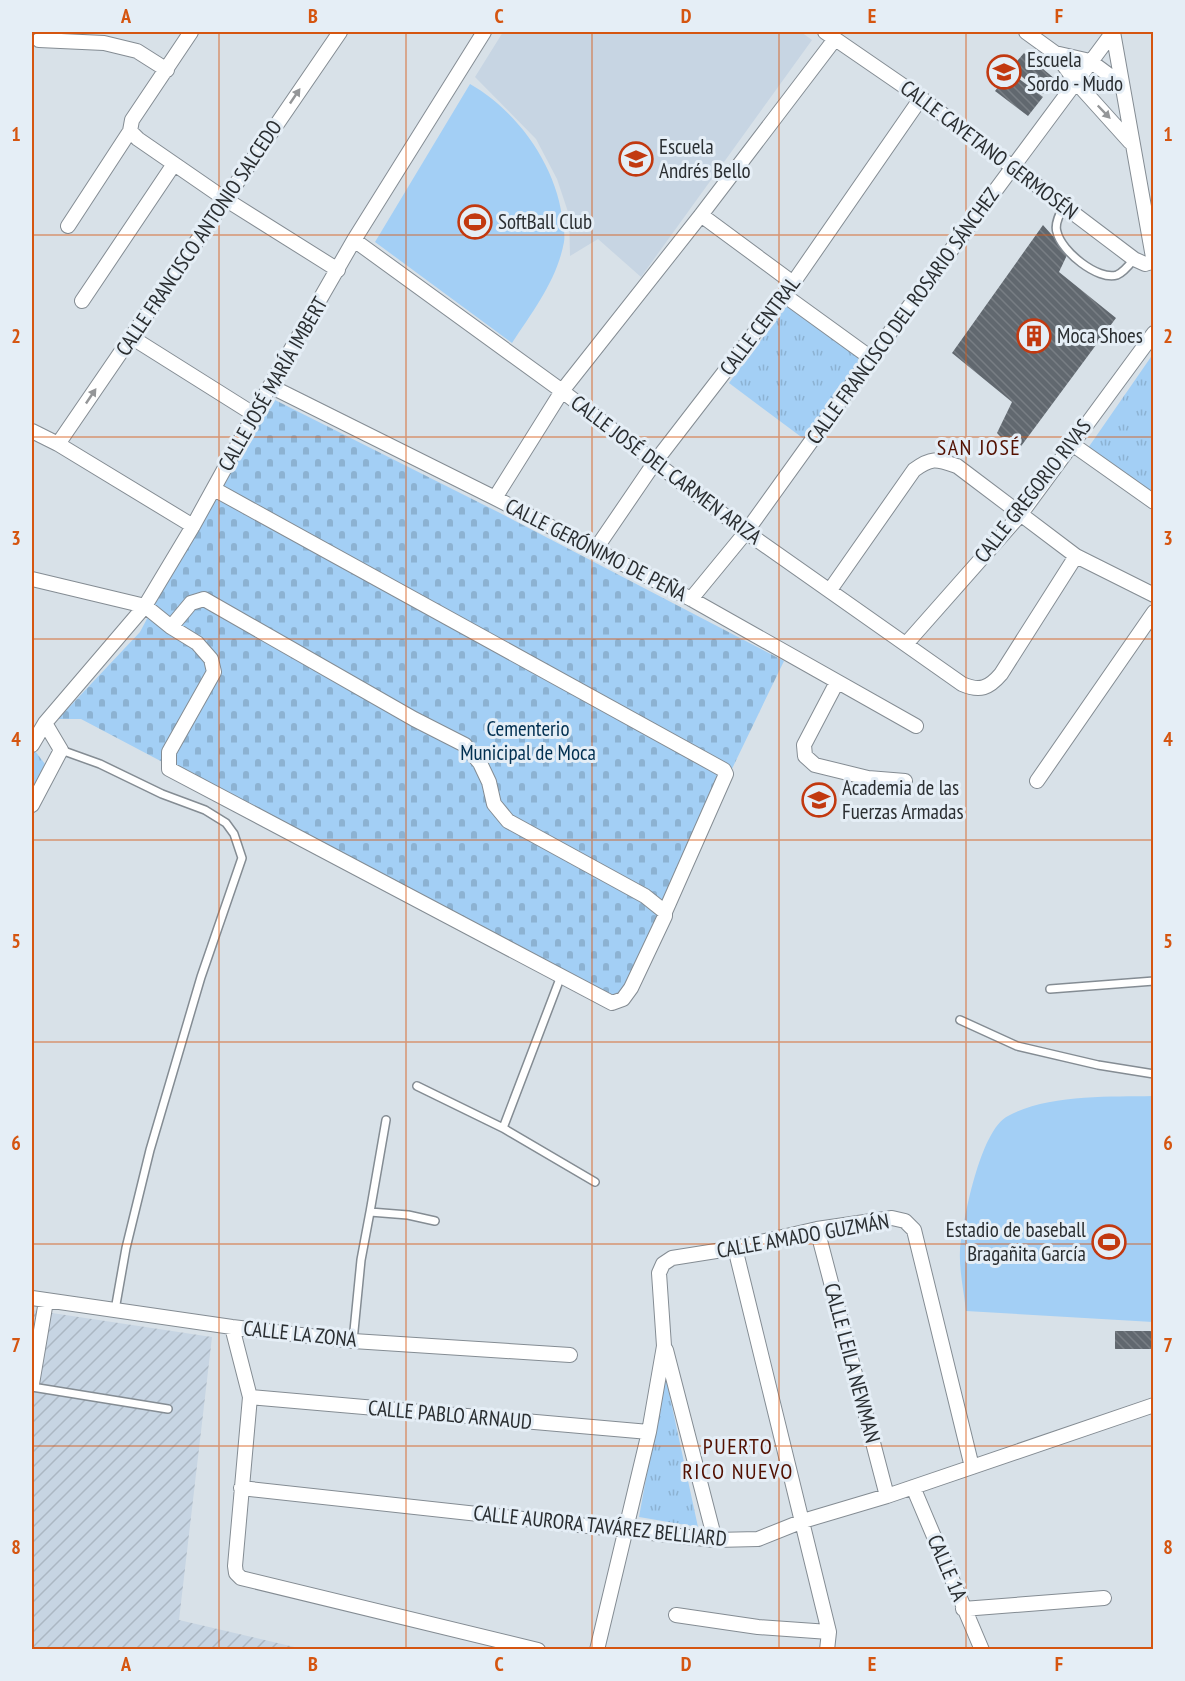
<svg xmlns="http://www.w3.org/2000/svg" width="1185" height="1681" font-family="'PT Sans Narrow',sans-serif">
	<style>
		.built { fill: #c7d5e3 }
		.industrial { fill: url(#industrial-furrows) }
		.grass { fill: #a3cff5 }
		.cemetery { fill: url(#cemetery-stones) }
		.park { fill: url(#park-tufts) }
		.building { fill: url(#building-back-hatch) }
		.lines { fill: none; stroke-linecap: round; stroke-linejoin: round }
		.lane-casing { stroke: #848c93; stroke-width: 10 }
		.street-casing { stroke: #848c93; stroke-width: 16 }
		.lane { stroke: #fff; stroke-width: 7 }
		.street { stroke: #fff; stroke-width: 14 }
		.oneway { fill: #949698 }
		.grid { fill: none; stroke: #d55510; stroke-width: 1.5; stroke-opacity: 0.55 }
		.labels { text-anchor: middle; stroke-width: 6; stroke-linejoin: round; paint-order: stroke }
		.poi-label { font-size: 21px; fill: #2a2e31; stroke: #e5eef6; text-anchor: start }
		.street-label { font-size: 21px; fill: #2a2e31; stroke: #e5eef6 }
		.park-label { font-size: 21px; fill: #002f50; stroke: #e5eef6 }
		.neighbourhood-label { font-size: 22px; letter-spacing: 1.5px; fill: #521000; stroke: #e5eef6 }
		.neatline { fill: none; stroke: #d55510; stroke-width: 2 }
		.grid-label { font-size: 20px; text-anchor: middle; font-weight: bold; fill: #d55510 }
	</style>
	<defs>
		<pattern id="industrial-furrows" width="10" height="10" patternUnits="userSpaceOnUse" patternTransform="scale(1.5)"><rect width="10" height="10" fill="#c7d5e3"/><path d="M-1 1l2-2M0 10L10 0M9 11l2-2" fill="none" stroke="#abb7c3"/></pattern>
		<pattern id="cemetery-stones" width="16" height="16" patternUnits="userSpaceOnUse" patternTransform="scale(1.5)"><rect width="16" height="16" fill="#a3cff5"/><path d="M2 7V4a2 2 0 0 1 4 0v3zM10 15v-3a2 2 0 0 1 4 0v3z" fill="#8cb2d2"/></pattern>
		<pattern id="park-tufts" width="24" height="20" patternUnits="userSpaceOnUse" patternTransform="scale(1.5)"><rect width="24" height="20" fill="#a3cff5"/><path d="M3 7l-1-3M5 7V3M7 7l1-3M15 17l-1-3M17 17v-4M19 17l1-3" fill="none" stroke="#8cb2d2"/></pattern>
		<pattern id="building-back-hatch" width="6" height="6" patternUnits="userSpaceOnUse" patternTransform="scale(1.5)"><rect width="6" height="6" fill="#61686f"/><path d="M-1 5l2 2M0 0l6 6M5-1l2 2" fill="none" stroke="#787e84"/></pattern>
	</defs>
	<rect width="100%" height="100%" fill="#d8e1e8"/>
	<!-- built -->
	<path class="built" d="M503,32h298l11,8 -171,237 -43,-38 -28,17 -1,-41 -12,-36 -21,-40 -61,-62z"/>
	<!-- industrial -->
	<path class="industrial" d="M32,1310l180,27 -33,283 124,29h-271z"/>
	<!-- grass -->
	<path class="grass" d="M470,84c49,28 88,84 93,140 1,6 2,12 1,18 -7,38 -31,69 -52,101l-137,-101z
		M1153,1096v226l-187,-11c-2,-19 -7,-41 -6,-60 3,-31 20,-121 48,-135 41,-22 101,-19 145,-20z"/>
	<!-- cemetery -->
	<path class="cemetery" d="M265,395l235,118 284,148 -165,342 -538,-284h-23l82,-87z"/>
	<!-- park -->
	<path class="park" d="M788,304l77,54 -61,81 -75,-56z
		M1153,354v141l-65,-47z
		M32,747l13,17 -13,25z
		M665,1374l33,153 -59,-10z"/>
	<!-- building -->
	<path class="building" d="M1024,53l31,26 -12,15 -32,-26z
		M1010,72l33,25 -15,19 -33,-25z
		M1043,225l25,28 -9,19 57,46 -100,135 -19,-20 15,-31 -60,-49z
		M1115,1331h39v18h-39z"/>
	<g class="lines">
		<defs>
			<path id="lane" d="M1064,206c-4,7 -10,18 -7,26 4,19 41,49 60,43 7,-3 13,-11 17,-16
				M61,750l39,14 62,30 43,16 21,13 8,11 8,24 -41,119 -51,173 -24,98 -11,62
				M561,976l-58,152 92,54
				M1050,989l104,-8
				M960,1020l57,26 81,19 56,9
				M417,1086l86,42
				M370,1212l16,-92
				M353,1341l8,-81 9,-48 38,3 27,6
				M32,1387l136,22"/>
			<path id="street" d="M825,32l96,66 213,161 11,5 9,-3
				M1026,32l29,21 21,29 54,60
				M1113,32l41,231
				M39,40l65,3 33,8 30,19
				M1055,53l35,8 31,23
				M130,131l8,8 87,60 113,71
				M701,215l92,68
				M68,226l62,-95 2,-11 59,-88
				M354,240l208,151 184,141 216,152c18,8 27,4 39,-10l75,-118
				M784,295l87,63
				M82,301l92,-137
				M131,337l124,78
				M270,386l225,112 196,101 225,127
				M32,431l26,13 135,82
				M58,444l282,-412
				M1072,444l82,58
				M214,489l510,281 2,4 -61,138
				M495,498l67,-107 139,-176 134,-176
				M595,550l60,-88 138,-179 128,-185
				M32,579l113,27 26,21 26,16 14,16 3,13 -45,80v17l443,234 11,-4 8,-11 34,-72v-4l-20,-16 -137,-75 -14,-17 -5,-22 -9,-19 -15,-18 -51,-26 -210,-120 -13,4 -20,24
				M830,590l84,-120c18,-13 22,-11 43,-4l119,90 78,39
				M691,599l55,-67 125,-174 242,-326
				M906,644l114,-129 134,-182
				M837,682l-33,63 1,11 10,9 53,13 37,3
				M32,745l13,-22 100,-117 48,-80 77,-140 84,-146 130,-208
				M1037,781l117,-169
				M32,805l29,-55 -16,-27
				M817,1229l70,267
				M735,1248l94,384 -2,18
				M32,1298l200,29 121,14 217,14
				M232,1327l18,70 -15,169 1,7 5,5 297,72
				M666,1350l49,190
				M32,1384l14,-83
				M250,1397l399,35
				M913,1487l69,163
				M241,1488l474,52 43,-1 45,-18 84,-25 267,-91
				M963,1609l141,-11
				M676,1615l82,12 71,5
				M597,1650l52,-218 15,-86 -5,-73 4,-9 9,-6 63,-10 82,-19 75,-11 13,3 9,9 58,237"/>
		</defs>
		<!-- lane casing -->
		<use href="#lane" class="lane-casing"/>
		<!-- street casing -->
		<use href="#street" class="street-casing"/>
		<!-- lane -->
		<use href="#lane" class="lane"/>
		<!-- street -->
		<use href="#street" class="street"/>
	</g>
	<!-- one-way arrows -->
	<defs><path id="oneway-solid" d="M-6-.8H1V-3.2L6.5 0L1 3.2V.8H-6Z" transform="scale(1.5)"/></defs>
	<g class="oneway">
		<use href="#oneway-solid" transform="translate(295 96) rotate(-56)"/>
		<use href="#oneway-solid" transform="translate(1104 112) rotate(46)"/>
		<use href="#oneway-solid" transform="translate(91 396) rotate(-56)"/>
	</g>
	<!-- grid -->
	<path class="grid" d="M219,32v1618M406,32v1618M592,32v1618M779,32v1618M966,32v1618M32,235h1122M32,437h1122M32,639h1122M32,840h1122M32,1042h1122M32,1244h1122M32,1446h1122"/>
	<!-- icons -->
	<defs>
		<symbol id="school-ring" viewBox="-11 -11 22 22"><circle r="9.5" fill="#e5eef6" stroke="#c23910" stroke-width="1.5"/><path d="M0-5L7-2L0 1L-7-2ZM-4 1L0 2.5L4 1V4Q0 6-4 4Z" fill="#c23910"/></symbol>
		<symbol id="stadium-ring" viewBox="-11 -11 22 22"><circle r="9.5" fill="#e5eef6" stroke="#c23910" stroke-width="1.5"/><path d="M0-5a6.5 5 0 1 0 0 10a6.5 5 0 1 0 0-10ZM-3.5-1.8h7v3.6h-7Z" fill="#c23910"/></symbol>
		<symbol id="building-ring" viewBox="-11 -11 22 22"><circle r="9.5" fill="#e5eef6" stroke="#c23910" stroke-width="1.5"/><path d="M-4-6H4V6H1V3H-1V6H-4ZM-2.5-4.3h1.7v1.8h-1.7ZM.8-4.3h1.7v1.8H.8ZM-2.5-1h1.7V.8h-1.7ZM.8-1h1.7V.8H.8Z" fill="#c23910"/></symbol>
	</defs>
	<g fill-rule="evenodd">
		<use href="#school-ring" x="985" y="53" width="38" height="38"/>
		<use href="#school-ring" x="617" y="140" width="38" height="38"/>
		<use href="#stadium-ring" x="456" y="203" width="38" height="38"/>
		<use href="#building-ring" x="1015" y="317" width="38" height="38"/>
		<use href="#school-ring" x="800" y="781" width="38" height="38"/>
		<use href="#stadium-ring" x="1090" y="1223" width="38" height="38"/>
	</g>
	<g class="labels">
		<!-- poi labels -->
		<g class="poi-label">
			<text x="1027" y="67">Escuela<tspan x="1027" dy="24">Sordo - Mudo</tspan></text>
			<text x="659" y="154">Escuela<tspan x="659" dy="24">Andrés Bello</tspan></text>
			<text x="498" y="229">SoftBall Club</text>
			<text x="1057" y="343">Moca Shoes</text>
			<text x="842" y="795">Academia de las<tspan x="842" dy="24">Fuerzas Armadas</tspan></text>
			<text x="1086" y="1237" text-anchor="end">Estadio de baseball<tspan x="1086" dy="24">Bragañita García</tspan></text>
		</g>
		<!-- street labels -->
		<g class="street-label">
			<text transform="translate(989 150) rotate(37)" y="7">CALLE CAYETANO GERMOSÉN</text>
			<text transform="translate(199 238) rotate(-56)" y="7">CALLE FRANCISCO ANTONIO SALCEDO</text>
			<text transform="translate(903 316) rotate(-54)" y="7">CALLE FRANCISCO DEL ROSARIO SÁNCHEZ</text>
			<text transform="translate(760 326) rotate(-53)" y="7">CALLE CENTRAL</text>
			<text transform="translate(273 384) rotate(-60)" y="7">CALLE JOSÉ MARÍA IMBERT</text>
			<text transform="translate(666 470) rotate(37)" y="7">CALLE JOSÉ DEL CARMEN ARIZA</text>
			<text transform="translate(1033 491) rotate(-52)" y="7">CALLE GREGORIO RIVAS</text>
			<text transform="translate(596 550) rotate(27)" y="7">CALLE GERÓNIMO DE PEÑA</text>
			<text transform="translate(803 1236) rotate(-10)" y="7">CALLE AMADO GUZMÁN</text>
			<text transform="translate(300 1334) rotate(6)" y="7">CALLE LA ZONA</text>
			<text transform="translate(852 1363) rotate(75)" y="7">CALLE LEILA NEWMAN</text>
			<text transform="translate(450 1415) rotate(5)" y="7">CALLE PABLO ARNAUD</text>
			<text transform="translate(600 1526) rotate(6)" y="7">CALLE AURORA TAVÁREZ BELLIARD</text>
			<text transform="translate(947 1568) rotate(67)" y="7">CALLE 1A</text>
		</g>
		<!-- park labels -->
		<g class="park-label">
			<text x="528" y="736">Cementerio<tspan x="528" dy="24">Municipal de Moca</tspan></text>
		</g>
		<!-- neighbourhood labels -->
		<g class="neighbourhood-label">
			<text x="979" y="455">SAN JOSÉ</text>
			<text x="738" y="1454">PUERTO<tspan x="738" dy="25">RICO NUEVO</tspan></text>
		</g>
	</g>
	<!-- border -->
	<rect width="1185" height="1681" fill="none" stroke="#e5eef6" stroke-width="66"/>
	<rect x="33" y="33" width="1119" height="1615" class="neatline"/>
	<g class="grid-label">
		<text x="126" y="23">A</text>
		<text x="313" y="23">B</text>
		<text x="499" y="23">C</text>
		<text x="686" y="23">D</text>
		<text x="872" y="23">E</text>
		<text x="1059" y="23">F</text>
		<text x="16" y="141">1</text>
		<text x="1168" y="141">1</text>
		<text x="16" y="343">2</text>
		<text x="1168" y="343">2</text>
		<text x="16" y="545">3</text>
		<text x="1168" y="545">3</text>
		<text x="16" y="746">4</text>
		<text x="1168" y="746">4</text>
		<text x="16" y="948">5</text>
		<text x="1168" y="948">5</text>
		<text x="16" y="1150">6</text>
		<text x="1168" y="1150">6</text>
		<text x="16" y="1352">7</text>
		<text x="1168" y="1352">7</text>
		<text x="16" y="1554">8</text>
		<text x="1168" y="1554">8</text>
		<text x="126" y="1671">A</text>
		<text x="313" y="1671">B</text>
		<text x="499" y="1671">C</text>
		<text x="686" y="1671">D</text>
		<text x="872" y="1671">E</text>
		<text x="1059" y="1671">F</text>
	</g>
</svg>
